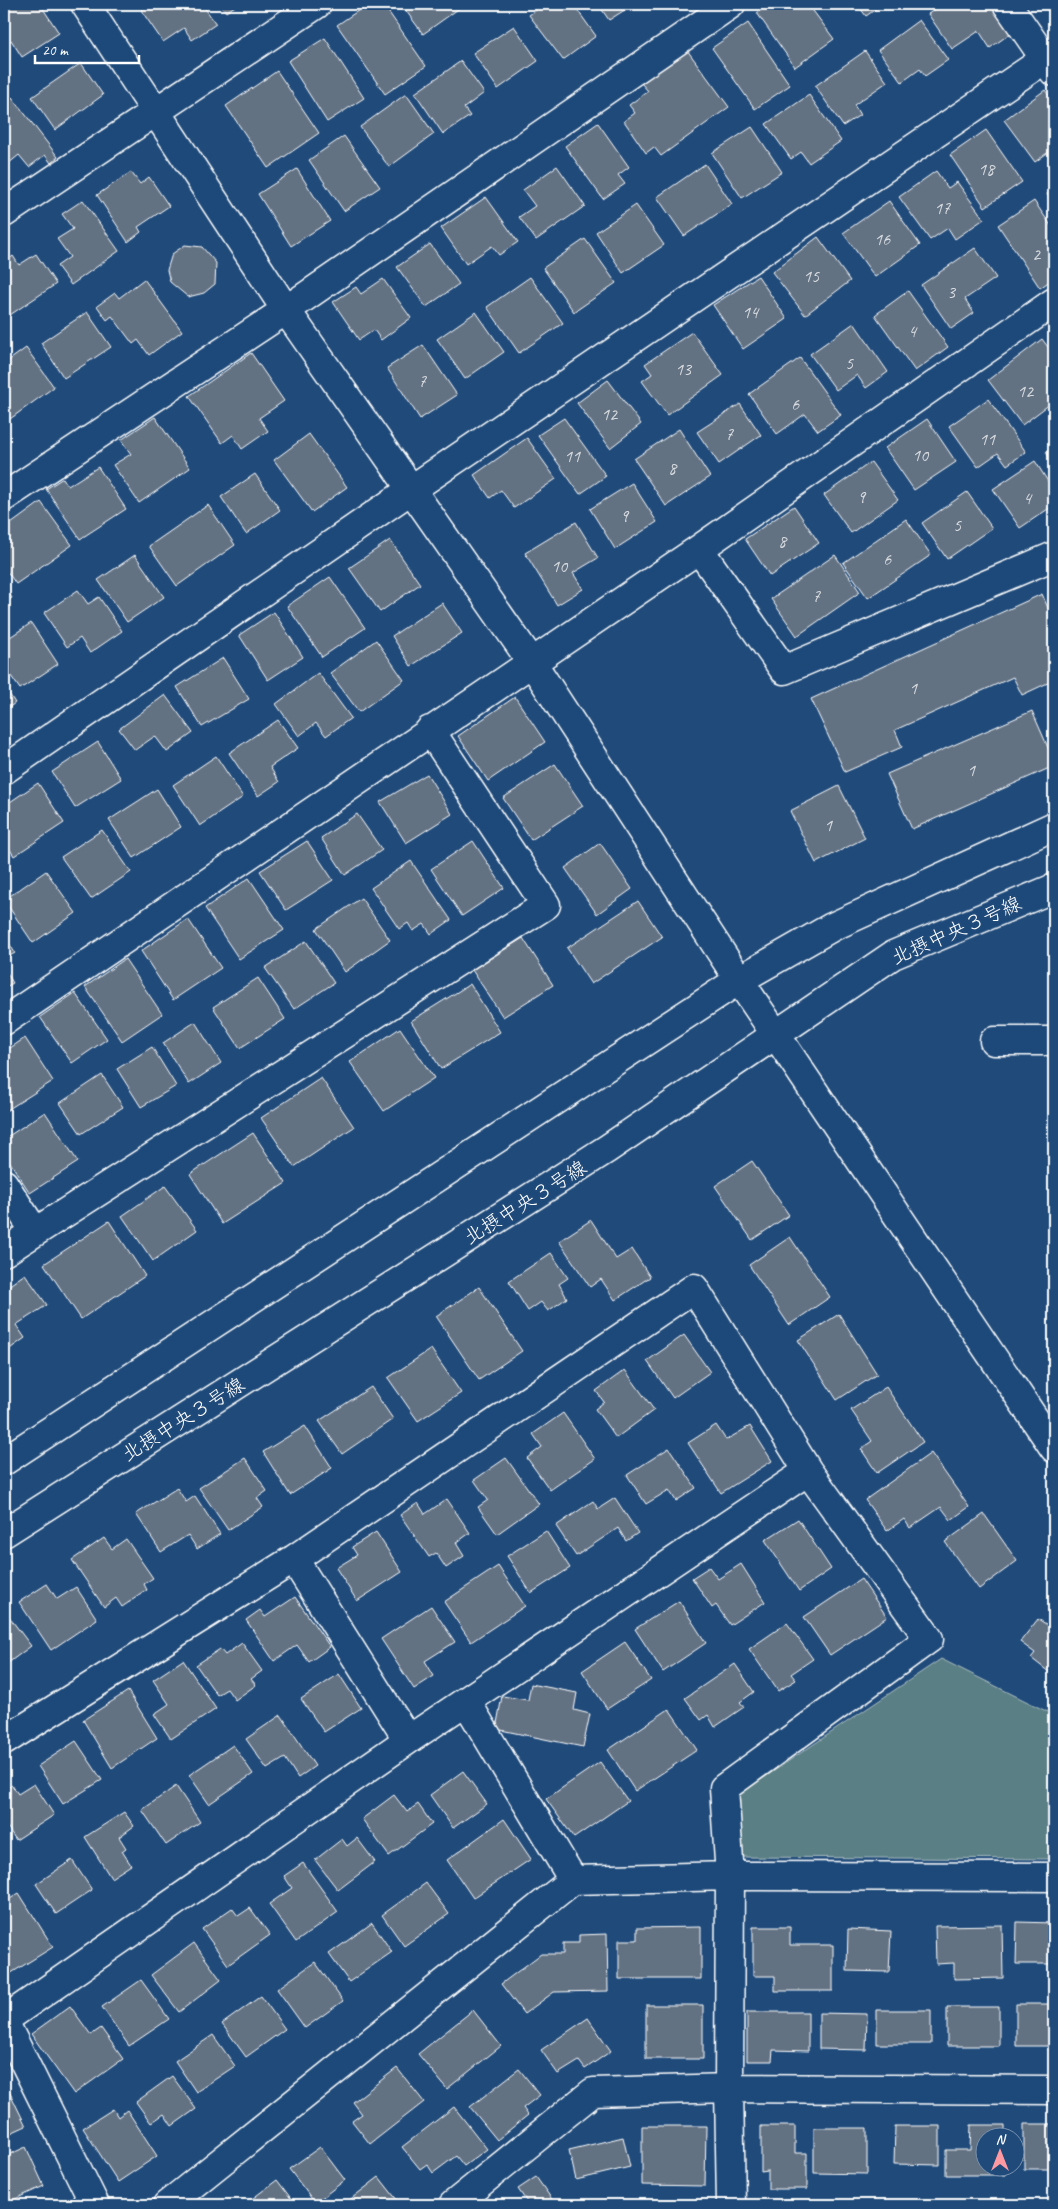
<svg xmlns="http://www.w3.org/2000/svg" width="1058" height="2209" font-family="Caveat,'Klee One',sans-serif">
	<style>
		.park { fill: #5a7f84; stroke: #acbfc2 }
		.building { fill: #647283; stroke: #fff }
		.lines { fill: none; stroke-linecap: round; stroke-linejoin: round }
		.minor-casing { stroke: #fff; stroke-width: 31 }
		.tertiary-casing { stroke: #fff; stroke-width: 31 }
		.minor { stroke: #1f4a7a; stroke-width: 28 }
		.tertiary { stroke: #1f4a7a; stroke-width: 28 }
		.labels { text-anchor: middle; stroke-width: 5; stroke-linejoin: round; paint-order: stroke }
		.number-label { font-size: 18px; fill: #d8dce0 }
		.street-label { font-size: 20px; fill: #fff; stroke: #1f4a7a }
	</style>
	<rect width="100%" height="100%" fill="#1f4a7a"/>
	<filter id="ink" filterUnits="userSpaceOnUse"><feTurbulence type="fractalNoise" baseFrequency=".02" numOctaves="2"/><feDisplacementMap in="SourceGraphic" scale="10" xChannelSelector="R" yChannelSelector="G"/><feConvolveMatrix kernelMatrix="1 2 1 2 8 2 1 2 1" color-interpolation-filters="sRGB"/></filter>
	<g filter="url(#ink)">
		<!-- park -->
		<path class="park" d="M941,1659l113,56v144l-311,-2 -5,-62z"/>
		<!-- building -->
		<path class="building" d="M4,4h36l19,29 -37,24 -11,-17 -7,4z
			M151,4h51l14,20 -24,16 -8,-12 -21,14 -22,-32z
			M220,4h18l-12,8z
			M368,4h15l43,62 -41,28 -48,-69z
			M401,4h57l3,3 -38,27z
			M545,4h28l23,32 -33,24 -34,-45z
			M598,4h36l-25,16z
			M770,4h38l26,35 -39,28 -38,-54z
			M857,4h26l-17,12z
			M943,4h48l20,29 -21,15 -11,-17 -27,18 -24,-35z
			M919,20l29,40 -23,16 -5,-7 -18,13 -24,-32z
			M748,23l42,62 -35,24 -43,-61z
			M514,26l24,35 -40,28 -25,-36z
			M325,38l39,60 -37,24 -39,-61z
			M687,50l42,57 -68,49 -7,-9 -8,6 -22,-32 11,-8 -6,-8 19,-14 -7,-8z
			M865,51l22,31 -33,23 6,10 -17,11 -28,-40z
			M461,61l23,32 -20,15 6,8 -27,18 -28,-41z
			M81,63l22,32 -48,35 -23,-33z
			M277,71l42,62 -51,35 -42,-62z
			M1045,90l9,12v46l-19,14 -31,-42z
			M406,94l28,40 -45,33 -29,-40z
			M809,95l32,46 -32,22 -8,-11 -10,7 -25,-35z
			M12,97l46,60 -7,6 -6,-8 -16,12 -10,-12 -11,9 -4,-6v-54z
			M598,123l31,44 -11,8 7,9 -22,15 -38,-53z
			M752,127l30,45 -40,26 -30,-45z
			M986,130l36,52 -37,25 -35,-52z
			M344,136l36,51 -36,24 -35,-51z
			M705,164l27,40 -48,32 -27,-39z
			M557,166l28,40 -49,34 -17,-23 16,-11 -12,-16z
			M297,169l33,52 -39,25 -33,-52z
			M936,171l12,17 9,-6 27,37 -29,20 -7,-11 -18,12 -31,-43z
			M131,172l9,12 9,-7 20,29 -31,21 3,5 -13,10 -31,-47z
			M1054,190v16l-7,-12z
			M486,197l32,45 -19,13 -7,-9 -26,18 -25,-36z
			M83,200l36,51 -48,34 -14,-19 13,-9 -13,-18 16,-10 -11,-15z
			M889,201l31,44 -45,32 -32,-44z
			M1034,201l20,29v48l-14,10 -42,-63z
			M636,205l28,40 -41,28 -27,-41z
			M818,237l32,44 -45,34 -33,-43z
			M585,239l31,44 -42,29 -31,-44z
			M430,244l29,40 -33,23 -29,-40z
			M185,245l17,2 14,16 -1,21 -11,9 -16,4 -18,-15 -3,-12 5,-16z
			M975,248l21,30 -31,21 9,14 -23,16 -30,-44z
			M36,254l20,30 -49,33 -3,-4v-50l9,-7 6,9z
			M758,276l29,43 -44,30 -30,-44z
			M530,277l33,46 -44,30 -32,-46z
			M144,279l38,52 -33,24 -11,-15 -5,4 -21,-28 -5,4 -10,-14 18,-13 4,5z
			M383,279l28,39 -30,22 -7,-10 -15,10 -26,-38 23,-15 5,7z
			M908,291l40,56 -33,24 -40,-56z
			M87,312l24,35 -47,31 -23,-35z
			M476,312l28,40 -39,27 -28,-40z
			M854,323l34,49 -22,16 -9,-13 -21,15 -26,-36z
			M692,332l31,43 -56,40 -25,-34 10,-7 -7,-10z
			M1042,339l12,16v46l-32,24 -34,-45z
			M423,345l34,50 -37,24 -33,-51z
			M26,348l28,39 -44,32 -6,-9v-46z
			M251,353l33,48 -25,17 9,13 -26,18 -9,-14 -11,8 -33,-47z
			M800,358l41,57 -23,16 -13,-17 -28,20 -28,-40z
			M608,380l33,44 -31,24 -33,-45z
			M988,399l38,53 -19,13 -9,-12 -20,14 -29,-41z
			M740,404l21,31 -42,29 -22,-32z
			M155,417l35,51 -51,35 -26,-38 18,-11 -10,-14z
			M564,418l42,58 -26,18 -42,-59z
			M927,419l29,43 -42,28 -29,-42z
			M679,429l31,48 -44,29 -32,-47z
			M309,434l38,53 -35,25 -38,-52z
			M527,438l29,41 -42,29 -13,-18 -11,8 -16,-23z
			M1054,447v17l-8,-12z
			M1035,461l19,30v14l-34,23 -27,-39z
			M871,462l27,38 -47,33 -27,-38z
			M98,467l28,42 -46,30 -34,-50 17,-11 5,8z
			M255,474l25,36 -34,24 -25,-37z
			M632,483l25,39 -42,27 -25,-40z
			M967,492l25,36 -45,31 -25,-36z
			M41,502l31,43 -56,39 -12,-17v-38z
			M208,505l27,40 -58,41 -28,-40z
			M794,506l25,37 -49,33 -25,-37z
			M906,519l25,36 -63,43 -25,-35z
			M576,522l22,36 -25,15 10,16 -26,16 -32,-52z
			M390,540l30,44 -40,28 -31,-44z
			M135,555l29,42 -37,25 -29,-42z
			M835,555l25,37 -63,44 -26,-37z
			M330,577l35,51 -43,29 -35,-51z
			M4,586l8,12 -8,5z
			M78,590l10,14 11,-7 23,34 -32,22 -10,-15 -13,9 -23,-34z
			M1042,594l12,28v58l-32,15 -9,-18 -118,53 7,17 -57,25 -34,-73z
			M442,603l20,30 -51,33 -19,-30z
			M274,612l29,45 -35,23 -29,-45z
			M31,623l27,41 -38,25 -16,-23v-25z
			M376,640l28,40 -45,32 -29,-39z
			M223,658l26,41 -47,28 -25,-40z
			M318,673l33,45 -25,18 -10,-13 -17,13 -23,-32z
			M4,686l11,17 -11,8z
			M165,695l28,38 -26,19 -12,-16 -20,14 -16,-21z
			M515,697l30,45 -57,39 -30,-45z
			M1032,711l22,50v5l-142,63 -25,-55z
			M278,720l20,28 -28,19 9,15 -21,14 -29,-43z
			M98,742l23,37 -46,29 -23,-36z
			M216,756l27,41 -43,29 -27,-41z
			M555,764l28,42 -52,34 -28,-42z
			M427,774l25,40 -46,29 -26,-41z
			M38,783l26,40 -50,33 -10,-16v-34z
			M839,786l26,52 -49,25 -26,-52z
			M157,789l24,38 -47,31 -25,-38z
			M357,814l25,36 -37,25 -24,-37z
			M102,830l29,42 -40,27 -30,-42z
			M307,841l26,39 -47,30 -26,-39z
			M473,841l31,47 -42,28 -31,-47z
			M600,843l32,46 -35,25 -32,-46z
			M411,861l40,59 -20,14 -7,-10 -11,7 -5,-8 -9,6 -28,-41z
			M46,871l30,42 -43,30 -29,-43z
			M249,878l35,52 -45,29 -34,-51z
			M361,898l29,42 -45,32 -29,-43z
			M638,901l24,36 -71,47 -24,-36z
			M188,919l33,49 -48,32 -32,-49z
			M4,935l11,18 -11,6z
			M523,938l30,47 -50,32 -31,-47z
			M306,941l28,42 -40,26 -29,-41z
			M125,959l37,55 -40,27 -37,-54z
			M4,968l9,15 -9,5z
			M258,978l27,41 -45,29 -27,-41z
			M470,984l30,48 -59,37 -30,-48z
			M75,993l32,46 -35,24 -32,-46z
			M195,1022l26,41 -32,21 -26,-41z
			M400,1028l34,50 -50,33 -34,-49z
			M25,1038l28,43 -49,31v-60z
			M152,1047l24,39 -35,21 -24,-38z
			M102,1075l21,32 -42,27 -21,-31z
			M321,1078l33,49 -60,40 -33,-49z
			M45,1112l33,50 -48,31 -26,-40v-14z
			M253,1133l33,50 -64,41 -32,-50z
			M752,1161l37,54 -37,25 -37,-54z
			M165,1186l32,44 -44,31 -31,-45z
			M591,1220l25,39 16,-10 18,28 -35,23 -14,-21 -11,8 -31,-46z
			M109,1221l36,55 -64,43 -37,-55z
			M790,1237l40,60 -41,28 -40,-60z
			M551,1253l17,25 -9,6 8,14 -19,13 -7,-9 -13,9 -19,-30z
			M25,1274l22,31 -31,20 9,13 -21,15v-64z
			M479,1287l43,64 -43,29 -43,-64z
			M839,1314l38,60 -40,26 -39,-60z
			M684,1335l26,37 -37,26 -26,-37z
			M431,1349l30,44 -43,28 -30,-43z
			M625,1370l29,40 -38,28 -21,-29 9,-7 -8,-11z
			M371,1387l22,32 -51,35 -23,-33z
			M886,1387l37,55 -46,31 -16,-24 11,-8 -21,-31z
			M563,1413l32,46 -45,31 -23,-32 15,-11 -9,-13z
			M716,1425l10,15 24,-14 22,35 -51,32 -33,-50z
			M305,1426l27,42 -42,27 -27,-43z
			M669,1448l27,40 -20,13 -7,-11 -23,14 -19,-29z
			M931,1453l38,54 -18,13 -10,-13 -31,21 -6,-9 -17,12 -22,-31z
			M245,1458l22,33 -10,7 6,9 -35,23 -29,-42z
			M506,1458l33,46 -42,30 -19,-27 10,-7 -14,-20z
			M177,1488l9,14 9,-6 25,38 -23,15 -9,-14 -27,17 -25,-38z
			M615,1498l23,35 -12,8 -8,-13 -42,28 -20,-30 37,-25 5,8z
			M447,1499l23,34 -14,10 8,13 -18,12 -10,-15 -7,4 -29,-42 18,-12 7,11z
			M984,1514l33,47 -38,28 -34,-47z
			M798,1519l33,50 -32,22 -34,-51z
			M546,1531l24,37 -39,25 -24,-37z
			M376,1532l26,40 -45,29 -21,-33 21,-13 -5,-8z
			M104,1538l8,11 14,-10 27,39 -9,6 3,6 -25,17 -6,-9 -12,9 -32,-47z
			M741,1564l24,38 -35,23 -14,-20 -4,3 -20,-30 17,-11 9,12z
			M498,1566l27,40 -54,36 -27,-40z
			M861,1579l26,38 -57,38 -26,-38z
			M47,1584l10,15 19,-12 21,32 -46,31 -32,-48z
			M295,1597l35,50 -21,15 -12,-17 -23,16 -28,-41 14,-10 5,7z
			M679,1601l27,42 -43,29 -28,-43z
			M431,1606l24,36 -30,19 9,15 -20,13 -33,-50z
			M7,1614l24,32 -27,20v-49z
			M1054,1618v58l-23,-18 4,-5 -15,-11 18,-23 11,7z
			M787,1623l26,36 -22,15 5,6 -18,11 -29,-42z
			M625,1642l26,38 -44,29 -25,-38z
			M242,1643l20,28 -11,8 5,6 -21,15 -8,-11 -10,6 -21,-30 24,-16 5,6z
			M183,1660l33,49 -45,30 -17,-25 15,-10 -16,-24z
			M735,1664l19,28 -14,10 4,5 -29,20 -7,-12 -7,5 -16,-22z
			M339,1674l22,34 -37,24 -23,-33z
			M531,1684l46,9 -3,17 16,4 -7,33 -87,-18 6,-33 26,4z
			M128,1691l29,47 -45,30 -29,-48z
			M669,1709l28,41 -62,41 -27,-41z
			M281,1715l34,51 -17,12 -13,-20 -18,11 -21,-30z
			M76,1741l26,39 -39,24 -25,-38z
			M233,1745l20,29 -44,30 -20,-29z
			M600,1762l28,39 -54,37 -28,-39z
			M463,1771l24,33 -34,24 -23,-33z
			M34,1784l20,31 -38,25 -12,-18v-32l8,-5 6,9z
			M176,1786l24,36 -34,23 -24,-35z
			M394,1795l13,17 11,-8 14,20 -43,32 -27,-37z
			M124,1812l10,14 -15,11 7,11 -4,3 9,14 -20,13 -26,-41z
			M504,1819l27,40 -58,39 -26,-38z
			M357,1838l18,24 -37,28 -23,-30 27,-21 5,7z
			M72,1860l20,30 -36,24 -20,-30z
			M303,1863l35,49 -42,30 -27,-38 23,-16 -8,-12z
			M426,1883l23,31 -45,32 -22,-31z
			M19,1893l34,54 -45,28 -4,-8v-64z
			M232,1908l6,8 12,-8 20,27 -42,30 -26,-36z
			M1017,1922l37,1v41h-38z
			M372,1923l20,29 -43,30 -20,-28z
			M1002,1925l1,53 -49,1v-16l-18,1 -1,-38z
			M701,1927v52h-82v-39h18v-12z
			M753,1927h37v18h43v46h-58v-15h-22z
			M848,1929l43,2 -2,41 -42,-1z
			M607,1934l1,57 -54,1 -30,22 -23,-30 40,-30h22v-11h16v-8z
			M194,1943l27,37 -42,32 -28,-37z
			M315,1962l28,39 -38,27 -28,-39z
			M141,1980l28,39 -40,27 -27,-39z
			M261,1996l24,33 -39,28 -24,-33z
			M1016,2004h38v42h-38z
			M646,2005h57v54h-57z
			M70,2006l21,29 10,-7 22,31 -49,35 -43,-60z
			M947,2007h52v39h-52z
			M473,2010l28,36 -54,43 -29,-35z
			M877,2010h54v34h-54z
			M747,2012h61v39l-35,-1 -1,11h-25z
			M819,2013l48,1 -1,36 -47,-1z
			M588,2018l23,33 -26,18 -6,-8 -21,13 -17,-24z
			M213,2035l22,31 -39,26 -21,-31z
			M397,2068l27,34 -54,42 -18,-23 10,-7 -9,-12z
			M519,2069l21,26 -17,13 5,7 -31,25 -27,-33z
			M172,2076l24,33 -24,17 -8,-12 -13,9 -15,-21z
			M9,2091l17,35 -22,10v-43z
			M454,2107l33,42 -23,17 -8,-10 -23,17 -6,-9 -7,5 -18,-22z
			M113,2109l5,8 9,-7 30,46 -39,26 -35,-54z
			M1024,2124h30v45h-30z
			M971,2125h34v11h-19v30h19v9h-59v-25h24z
			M642,2126h64l-1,60 -63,-1z
			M761,2126h34v27h12v36h-39v-18l-7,1z
			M895,2126h45v39l-46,-1z
			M814,2128h53v46l-53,-1z
			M623,2137l7,30 -54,13 -7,-30z
			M26,2147l18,39 -40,18v-47z
			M320,2147l25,33 -30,23 -26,-34z
			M379,2177l22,28h-58z
			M536,2177l20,28h-27l-11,-16z
			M277,2180l19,25h-52z"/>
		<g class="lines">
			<defs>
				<path id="minor" d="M85,4l201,306 245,351 208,319 315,468
					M1007,4l47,68
					M4,213l313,-209
					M4,497l282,-187 445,-306
					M699,549l85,121 270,-114
					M4,770l408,-281 642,-436
					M4,1021l695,-472 355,-247
					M994,1041h60
					M4,1184l31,48
					M4,1252l542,-347 -116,-175
					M294,1559l114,181
					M466,1701l107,179
					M4,1741l290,-182 400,-271 114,183 121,168 -205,149 6,88 -1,212 2,117
					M4,2020l404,-280 400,-269
					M4,2021l91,184
					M167,2205l406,-325 157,-4 324,1
					M453,2205l140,-113 136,-4 325,2"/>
				<path id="tertiary" d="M4,1461l735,-481 93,-53 222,-101
					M4,1533l603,-384 286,-194 161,-67"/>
			</defs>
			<!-- minor casing -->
			<use href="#minor" class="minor-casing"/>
			<!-- tertiary casing -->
			<use href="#tertiary" class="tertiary-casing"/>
			<!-- minor -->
			<use href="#minor" class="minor"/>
			<!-- tertiary -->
			<use href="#tertiary" class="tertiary"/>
		</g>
	</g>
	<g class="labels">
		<!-- number labels -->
		<g class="number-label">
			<text x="986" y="175">18</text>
			<text x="942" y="214">17</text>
			<text x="882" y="245">16</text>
			<text x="1036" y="260">2</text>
			<text x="811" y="282">15</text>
			<text x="951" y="298">3</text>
			<text x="750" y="318">14</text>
			<text x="912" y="337">4</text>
			<text x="849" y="369">5</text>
			<text x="683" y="375">13</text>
			<text x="422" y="387">7</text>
			<text x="1025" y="397">12</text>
			<text x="795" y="410">6</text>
			<text x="609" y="420">12</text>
			<text x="729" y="440">7</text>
			<text x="987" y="445">11</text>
			<text x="920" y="461">10</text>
			<text x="572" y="462">11</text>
			<text x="672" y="474">8</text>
			<text x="861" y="503">9</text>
			<text x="1027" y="504">4</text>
			<text x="624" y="522">9</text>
			<text x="957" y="531">5</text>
			<text x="782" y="547">8</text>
			<text x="887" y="565">6</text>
			<text x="559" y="572">10</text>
			<text x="816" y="602">7</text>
			<text x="913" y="694">1</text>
			<text x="971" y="776">1</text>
			<text x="828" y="831">1</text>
		</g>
		<!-- street labels -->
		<g class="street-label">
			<text transform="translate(956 930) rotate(-24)" y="7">北摂中央３号線</text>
			<text transform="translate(525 1202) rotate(-32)" y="7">北摂中央３号線</text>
			<text transform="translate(183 1419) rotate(-32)" y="7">北摂中央３号線</text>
		</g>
	</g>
	<!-- margin -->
	<rect width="1058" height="2209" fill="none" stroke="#1f4a7a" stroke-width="20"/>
	<rect x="10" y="10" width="1038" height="2189" fill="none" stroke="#fff" stroke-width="2" filter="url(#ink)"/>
	<!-- north arrow -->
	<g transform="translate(1000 2152)"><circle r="24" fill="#1f4a7a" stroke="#7992af"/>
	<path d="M0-4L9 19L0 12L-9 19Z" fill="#ff9aa2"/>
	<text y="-8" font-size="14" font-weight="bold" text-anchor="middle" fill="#ffffff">N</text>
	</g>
	<!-- scale -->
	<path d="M35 55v8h104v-8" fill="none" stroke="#ffffff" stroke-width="2.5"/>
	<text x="42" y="55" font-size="15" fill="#ffffff" stroke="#1f4a7a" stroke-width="4" paint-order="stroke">20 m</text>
</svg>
